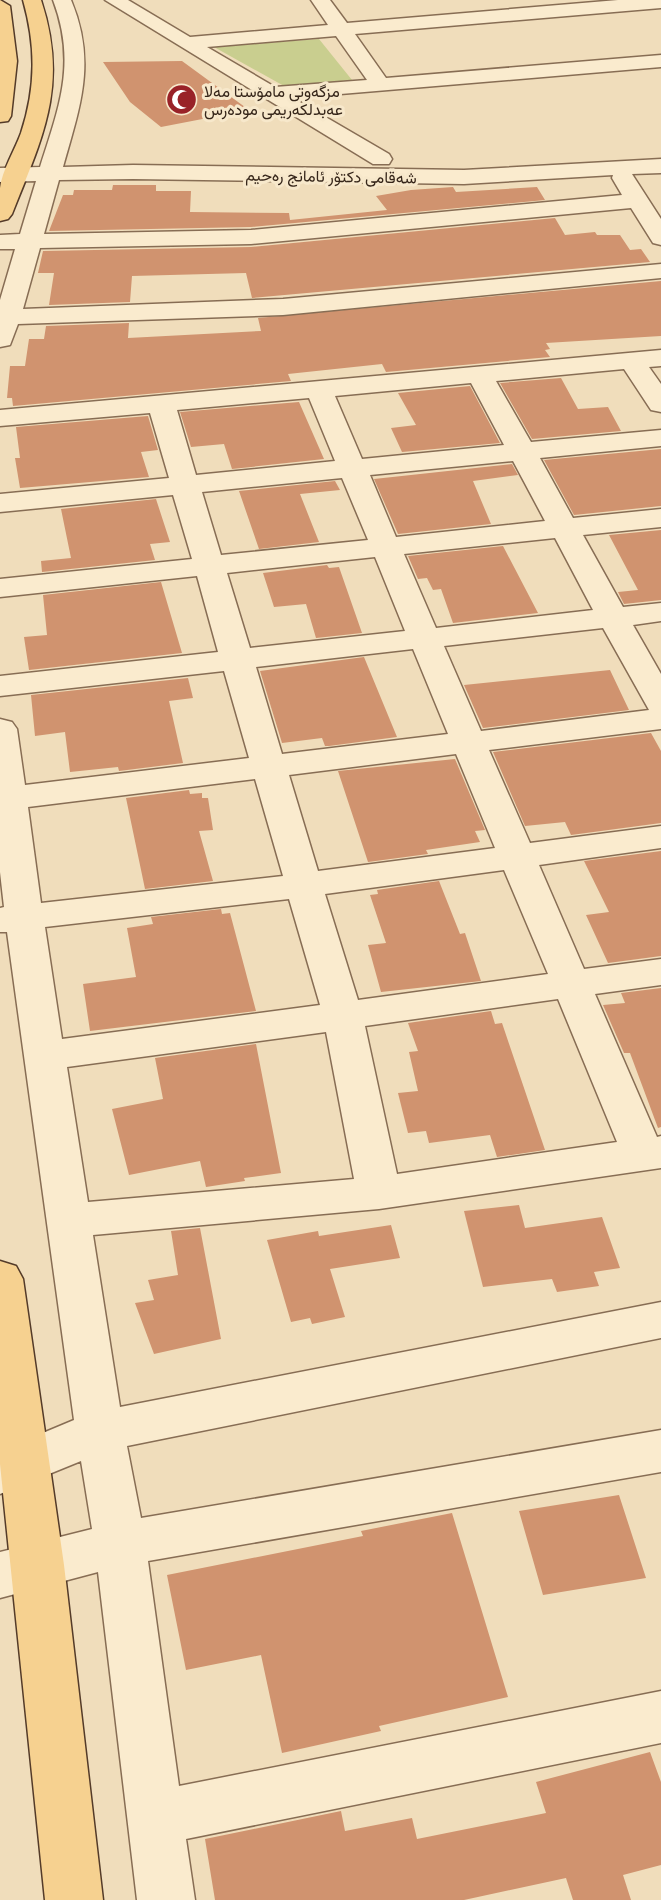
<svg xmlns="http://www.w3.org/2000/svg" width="661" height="1900" font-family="'IBM Plex Serif',Vazirmatn,serif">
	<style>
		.green { fill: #c9ce8f }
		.building { fill: #d0936f }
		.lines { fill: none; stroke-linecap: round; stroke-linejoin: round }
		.minor-casing { stroke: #876d54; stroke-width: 3 }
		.major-casing { stroke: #543b29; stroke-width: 3 }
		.minor { fill: #faebce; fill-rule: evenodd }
		.major { fill: #f6d190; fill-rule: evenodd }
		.labels { text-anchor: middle; stroke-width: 6; stroke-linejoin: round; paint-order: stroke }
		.far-poi-label { font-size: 16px; fill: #36261a; stroke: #f7e8cb; text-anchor: start }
		.far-street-label { font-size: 16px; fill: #36261a; stroke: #f7e8cb }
	</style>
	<rect width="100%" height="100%" fill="#f0ddbb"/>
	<!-- green -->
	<path class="green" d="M319,39l33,41 -68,6 -70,-39z"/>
	<!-- building -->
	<path class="building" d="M182,61l67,49 -88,17 -31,-25 -27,-40z
		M113,185h43v6h35l-1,21 99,1 1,7 97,-10 -11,-14 35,-6 42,-3 3,5 81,-5 8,13 -294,27 -202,4 14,-36h10l1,-5h38z
		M555,218l10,17 30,-3 2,3h23l10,15 11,-1 9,13 -398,36 -6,-25 -114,3 -2,26 -81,3 5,-32h-16l5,-22 208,-4z
		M661,281v55l-115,7 4,6 -5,1 5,7 -164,15 -4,-8 -94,10 3,7 -278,25 -1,-8h-5l3,-32h15l4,-27h15l2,-13 83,-3 -1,15 133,-7 -3,-13z
		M561,378l17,31 30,-2 13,24 -89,8 -32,-56z
		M470,386l30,57 -98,9 -11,-24 25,-3 -18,-32z
		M299,402l25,57 -92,10 -8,-25 -33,3 -11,-35z
		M148,416l10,34 -17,2 8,25 -129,11 -5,-30h5l-4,-31z
		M661,449v57l-87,9 -30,-55z
		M512,464l6,11 -45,6 18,43 -93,10 -24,-55z
		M335,481l5,9 -40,4 19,48 -60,7 -20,-58z
		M156,499l14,43 -20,2 5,16 -113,12 -1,-11 30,-3 -10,-49z
		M661,530v70l-37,4 -6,-12 20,-2 -29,-55z
		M503,546l35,67 -85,10 -12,-34 -8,1 -6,-12 -9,1 -10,-23z
		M327,565l2,3 10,-1 23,66 -46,5 -10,-34 -32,3 -11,-34z
		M161,582l21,71 -153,17 -5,-33 23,-2 -4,-40z
		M364,657l33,80 -68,9h-4l-3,-8 -40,5 -22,-72z
		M610,670l19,40 -146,18 -19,-43z
		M188,678l5,20 -24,3 14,62 -64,8 -1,-4 -48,5 -5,-40 -30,4 -4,-41z
		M651,733l10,18v72l-90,12 -6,-13 -40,4 -32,-74z
		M455,759l30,71 -10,1 5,11 -54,8 2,4 -60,8 -30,-91z
		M189,790l1,4 12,-1v5h6l5,32 -14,1 14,50 -68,8 -19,-91z
		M661,851v105l-53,7 -22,-48 23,-3 -25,-51z
		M439,881l21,53 5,-1 16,48 -100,11 -13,-47 18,-2 -16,-48 8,-1 -1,-4z
		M221,909l1,5 8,-1 26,98 -166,20 -7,-47 53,-7 -9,-49 26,-4 -2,-7z
		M661,988v139l-3,1 -28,-75h-6l-21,-48 22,-2 -4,-10z
		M491,1011l4,13 7,-1 43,127 -48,7 -7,-22 -61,8 -3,-12 -18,2 -10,-40 20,-2 -9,-39 9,-1 -10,-28z
		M256,1044l25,129 -37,5 1,3 -39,6 -6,-26 -71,14 -17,-66 51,-10 -8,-41z
		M519,1205l6,23 77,-11 18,51 -26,4 5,14 -42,6 -5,-13 -69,8 -19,-76z
		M391,1225l9,33 -70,11 15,48 -33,7 -2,-6 -19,4 -24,-82 51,-9 1,5z
		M200,1228l21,111 -67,15 -19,-51 19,-3 -6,-20 30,-5 -7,-44z
		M619,1495l27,83 -103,17 -24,-84z
		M452,1513l56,184 -129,29 2,5 -99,22 -21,-98 -75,15 -19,-95 196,-39 -2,-5z
		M650,1752l11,30v83l-38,10 8,25h-58l-7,-22 -102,22h-249l-10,-61 136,-28 4,20 67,-13 5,21 129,-26 -10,-31z"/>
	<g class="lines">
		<defs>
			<path id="minor" d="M53,0h18c26,62 9,106 -8,167l70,-2 331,5 197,-11v14l-29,1 29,45v26l-8,-2 -22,-35 -380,36 -211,4 -17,61 260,-10 378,-35v14l-378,37 -265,9 -8,21 -10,2v-47l15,-51h-15v-14l20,-1 16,-53 -36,1v-14l40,-1c19,-60 37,-104 13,-167zM613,175l-1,3 10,17 -371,35 -207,4 15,-54 74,-1 331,5z
				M105,0h23l62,37 138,-12 -17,-25h19l17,23 271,-23h43v8l-306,26 31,44 275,-23v12l-368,31 96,56 3,5 -3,5h-16zM336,36l31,44 -92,7 -68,-40z
				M661,350v16l-12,1 12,17v28l-10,-2 -27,-41 -128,12 35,61 130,-12v16l-121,12 33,60 88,-9v18l-78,8 40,72 38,-4v18l-28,4 28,49v55l-172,21 41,93 131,-17v22l-122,17 45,104 77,-10v26l-66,9 62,143 4,-1v32l-282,41 -286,26 27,172 541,-105v36l-534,108 14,72 520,-88v42l-513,89 31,225 482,-95v52l-475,96 9,61h-58l-39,-328 -98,26v-46l92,-23 -11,-68 -81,33v-43l74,-31 -67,-488h-7v-24l4,-1 -4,-35v-153l12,3 5,7 8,56 224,-27 -25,-87 -224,25v-20l218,-24 -21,-76 -197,21v-18l192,-20 -19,-64 -173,17v-18l169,-16 -19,-65 -150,13v-16zM471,383l33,62 -142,14 -27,-63zM309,398l26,63 -139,14 -19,-65zM513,461l32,60 -149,16 -26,-62zM342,478l26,62 -147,15 -19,-63zM555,538l38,72 -157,18 -32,-74zM375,557l30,74 -155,17 -23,-75zM603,628l46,82 -168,21 -37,-85zM413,649l35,85 -166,20 -26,-87zM456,754l39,94 -177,23 -29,-96zM255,779l28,97 -242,27 -13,-96zM504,870l44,104 -190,26 -33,-106zM289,899l31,106 -258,34 -17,-112zM558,999l59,143 -220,32 -32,-148zM326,1032l28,147 -266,23 -21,-135z"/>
			<path id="major" d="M0,0l10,6 7,55 -6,55 -3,5 -8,1z
				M23,0h18c28,85 2,136 -29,214l-4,5 -8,2c0,-11 0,-22 0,-33 2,-18 15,-38 21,-55 15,-46 15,-87 2,-133z
				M0,1261l16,5 7,13 41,286 39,335h-58l-45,-436z"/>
		</defs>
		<!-- minor casing -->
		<use href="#minor" class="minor-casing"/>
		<!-- major casing -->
		<use href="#major" class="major-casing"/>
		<!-- minor -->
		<use href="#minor" class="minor"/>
		<!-- major -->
		<use href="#major" class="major"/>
	</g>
	<!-- icons -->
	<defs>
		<symbol id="mosque-disc" viewBox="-11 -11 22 22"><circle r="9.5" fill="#992228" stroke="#f7e8cb"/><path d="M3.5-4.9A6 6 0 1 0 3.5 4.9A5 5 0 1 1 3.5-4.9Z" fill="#fff"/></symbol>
	</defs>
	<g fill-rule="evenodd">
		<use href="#mosque-disc" x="164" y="82" width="35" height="35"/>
	</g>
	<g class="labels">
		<!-- far-poi labels -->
		<g class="far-poi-label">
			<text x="204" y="97">مزگەوتی مامۆستا مەلا<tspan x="204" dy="18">عەبدلکەریمی مودەرس</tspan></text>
		</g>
		<!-- far-street labels -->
		<g class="far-street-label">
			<text transform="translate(331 176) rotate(1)" y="6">شەقامی دکتۆر ئامانج رەحیم</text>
		</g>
	</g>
</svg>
